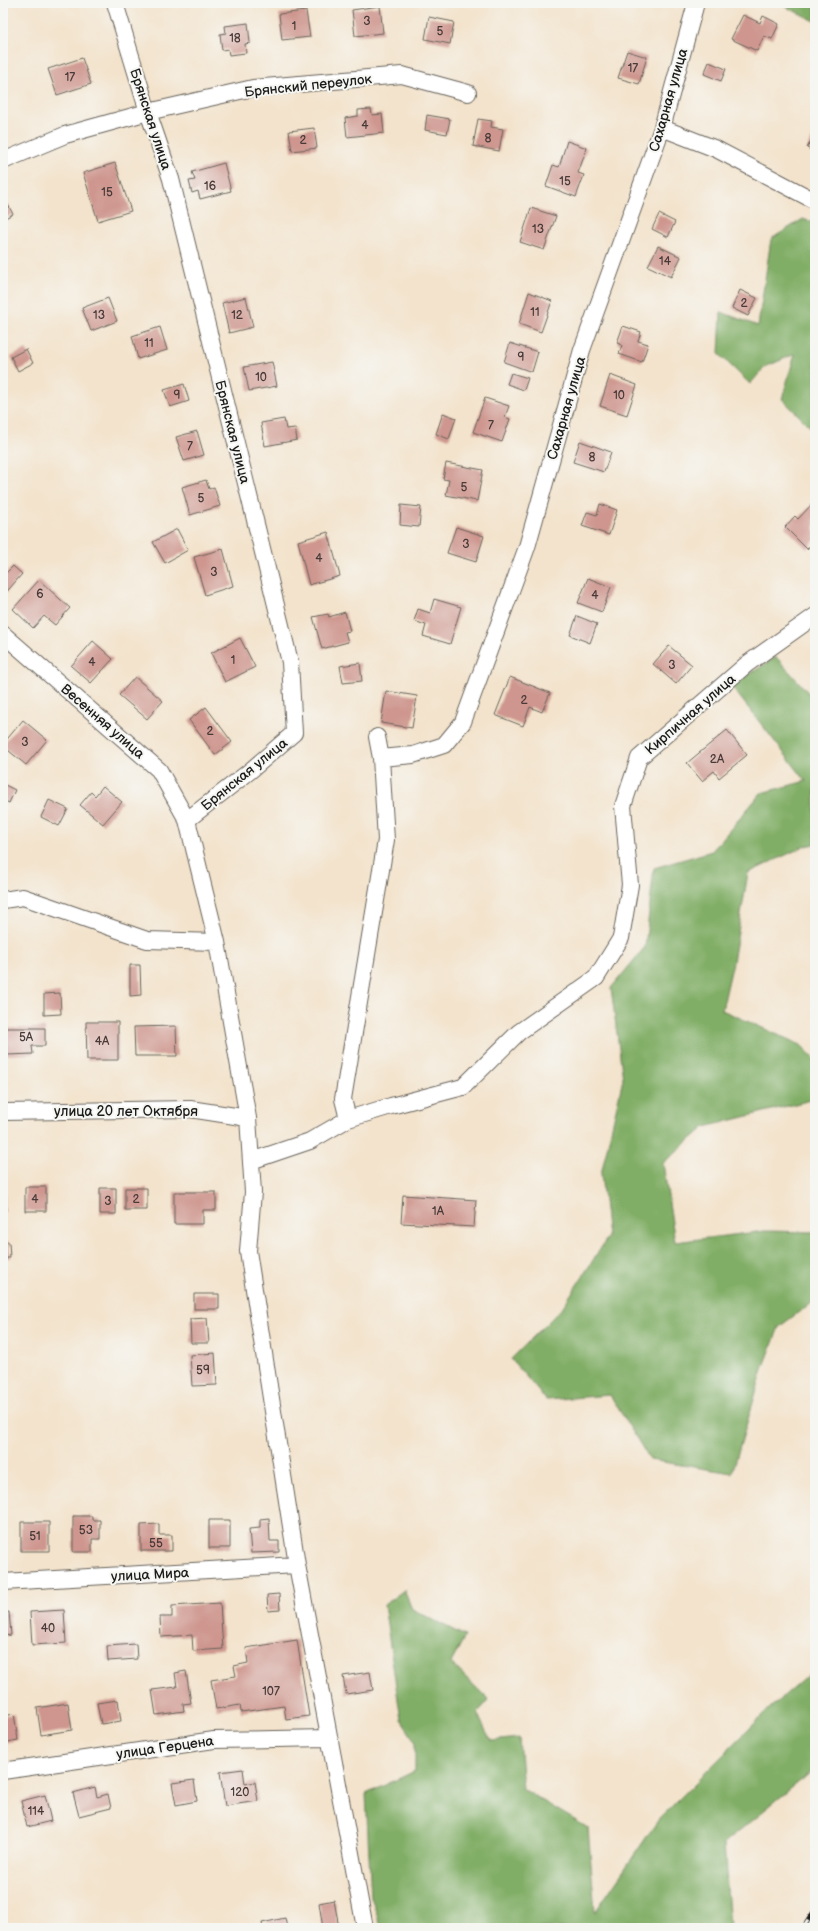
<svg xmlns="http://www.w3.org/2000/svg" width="818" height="1931" font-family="'Balsamiq Sans',sans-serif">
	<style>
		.forest { fill: #81ae66; stroke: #4e6541 }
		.building { fill: #ce968e }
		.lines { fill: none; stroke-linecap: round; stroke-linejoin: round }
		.street-casing { stroke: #67625a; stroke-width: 18 }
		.street { stroke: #fff; stroke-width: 16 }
		.rail-casing { stroke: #1c1c1c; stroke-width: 4.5 }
		.rail { stroke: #f6f6f2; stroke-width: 3; stroke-dasharray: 9; stroke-linecap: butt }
		.labels { text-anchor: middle; stroke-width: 4; stroke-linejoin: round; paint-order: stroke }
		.number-label { font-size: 12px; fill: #483a38 }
		.street-label { font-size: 14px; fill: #1c1c1c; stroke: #f6f6f2 }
	</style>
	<rect width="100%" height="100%" fill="#f6f6f2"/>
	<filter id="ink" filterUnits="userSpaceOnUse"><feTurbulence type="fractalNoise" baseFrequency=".025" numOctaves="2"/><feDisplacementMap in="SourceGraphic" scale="8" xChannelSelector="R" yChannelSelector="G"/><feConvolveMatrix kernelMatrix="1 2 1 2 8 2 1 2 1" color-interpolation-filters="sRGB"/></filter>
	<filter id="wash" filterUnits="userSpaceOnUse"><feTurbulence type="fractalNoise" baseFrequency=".012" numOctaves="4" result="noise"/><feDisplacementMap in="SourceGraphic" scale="16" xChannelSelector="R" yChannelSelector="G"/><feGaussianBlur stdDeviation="0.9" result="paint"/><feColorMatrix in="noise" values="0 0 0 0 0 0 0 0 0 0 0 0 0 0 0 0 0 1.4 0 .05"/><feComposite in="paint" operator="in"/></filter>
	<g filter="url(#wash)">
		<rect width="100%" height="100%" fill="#f3e3cc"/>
		<!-- forest -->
		<path class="forest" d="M778,3h37v18z
			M803,219l12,4v209l-33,-33 13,-45 -30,13 -15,17 -31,-30 2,-42 37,14 13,-87z
			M776,657l39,43v144l-10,2 -57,27 -15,89 -11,48 79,35 14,14v40l-110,28 -42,36 12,79 90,-11 50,1v68l-36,27 -16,42 -31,104 -82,-13 -40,-65 -64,5 -35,-41 51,-51 46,-71 -7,-63 22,-95 -12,-91 34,-41 9,-79 58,-17 49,-58 45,-12 -75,-95z
			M404,1590l8,19 53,27 -14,27 38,37 -12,13 14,28 28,-3 4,51 65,39 7,84 64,-93 112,-112 44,-38v100l-91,74 6,85h-348l-11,-30 -5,-104 49,-23v-30l-14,-21 -17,-115z"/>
		<g id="blocks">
			<!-- building -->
			<path class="building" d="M380,6l3,27 -28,3 -3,-26z
				M306,11l4,26 -28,3 -3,-26z
				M743,15l17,8 3,-7 16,8 -7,15 -8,-3 -7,15 -26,-12z
				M429,17l25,5 -4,22 -25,-5z
				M248,23l2,20 -5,1 1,9 -17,2 -1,-6 -6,1 -2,-16 6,-1 -1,-7z
				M627,51l20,6 -8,27 -21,-6z
				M82,58l9,26 -34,11 -9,-26z
				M709,62l17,7 -5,12 -17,-7z
				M371,109l1,6 10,-1 2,19 -37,4 -2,-19 13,-2v-6z
				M427,115l23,4 -3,15 -22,-4z
				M478,119l14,2 -1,6 12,2 -4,22 -26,-5z
				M314,128l3,20 -25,3 -3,-20z
				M815,133v19l-8,-4z
				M567,141l20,7 -9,25 6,2 -8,22 -30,-11 7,-21 6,2z
				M115,163l16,48 -33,10 -15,-48z
				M224,163l7,28 -31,8 -2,-8 -6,2 -3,-12 6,-1 -3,-8z
				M3,196l10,18 -10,5z
				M531,208l25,8 -12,34 -24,-8z
				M659,214l16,8 -7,15 -16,-8z
				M658,246l23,11 -10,20 -23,-11z
				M740,290l17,8 -9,18 -16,-8z
				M529,292l23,9 -11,31 -22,-8z
				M246,297l7,30 -24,6 -7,-30z
				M108,298l9,23 -26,10 -9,-23z
				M623,326l18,6 -3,9 10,3 -6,18 -23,-8 3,-9 -5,-2z
				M160,327l7,23 -29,9 -6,-23z
				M510,343l28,9 -6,20 -28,-10z
				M26,349l7,14 -15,8 -7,-14z
				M272,362l5,24 -28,5 -5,-24z
				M511,373l17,5 -4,12 -17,-6z
				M610,375l27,10 -10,30 -27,-9z
				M184,384l5,17 -19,6 -6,-17z
				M485,398l24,8 -4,11 5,2 -8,23 -29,-10z
				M443,413l13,5 -7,21 -13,-5z
				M284,419l2,10 9,-1 2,12 -32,6 -4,-23z
				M197,431l7,24 -20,6 -8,-24z
				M580,441l31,11 -7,20 -31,-10z
				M446,463l37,7 -6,31 -31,-6 3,-15 -6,-1z
				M206,480l3,9 5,-2 6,19 -30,9 -8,-28z
				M814,502l1,38 -8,9 -22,-22 10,-11 3,3z
				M600,504l17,6 -8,25 -27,-9 5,-14 10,3z
				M401,505l20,2 -2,20 -19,-2z
				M456,527l28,9 -8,26 -29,-9z
				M177,529l11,21 -23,13 -12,-21z
				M328,532l12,44 -31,9 -11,-44z
				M223,549l10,37 -28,9 -11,-38z
				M13,566l9,8 -19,22v-20z
				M588,578l23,9 -9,25 -24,-9z
				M39,580l31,28 -15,17 -11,-9 -11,12 -20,-19z
				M434,599l27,8 -11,37 -27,-8 3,-11 -12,-4 4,-12 12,4z
				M345,612l5,19 -5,1 3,10 -26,7 -9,-32 15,-3 1,3z
				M577,616l20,8 -7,19 -20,-8z
				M240,638l15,29 -30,15 -14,-29z
				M93,641l20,18 -22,24 -20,-17z
				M669,646l23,19 -16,19 -23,-20z
				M360,663l2,18 -19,2 -3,-17z
				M135,677l28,24 -16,18 -28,-24z
				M510,677l40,16 -8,19 -12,-5 -7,19 -28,-11z
				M386,691l31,5 -5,32 -31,-5z
				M206,707l26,35 -17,13 -26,-35z
				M23,720l24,20 -21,25 -23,-19v-2z
				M727,730l20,25 -28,23 -5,-7 -12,10 -15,-18z
				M3,784l12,6 -6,13 -6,-3z
				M103,786l19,16 -19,22 -23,-19 11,-13 4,4z
				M49,800l19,9 -9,17 -18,-9z
				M130,965h10l1,30 -11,1z
				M60,993l1,21 -17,1v-21z
				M86,1022h32v38h-31z
				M176,1026l1,30h-42l-1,-29z
				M6,1028h39v18h-13l1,8 -26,1z
				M3,1185h2v27h-2z
				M25,1187h21v24h-21z
				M100,1188h16v26h-16z
				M125,1188h22v22h-22z
				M174,1192h42v18h-13v14h-29z
				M403,1195l73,5 -2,27 -73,-4z
				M3,1242h6l1,16h-7z
				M194,1294h25v15h-25z
				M207,1318l2,25h-18l-1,-24z
				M215,1353l2,32 -25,1 -2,-31z
				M73,1516h19v4h8v19h-8v13h-19z
				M269,1518l1,23h9v11l-28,1 -2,-24 11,-1v-9z
				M209,1520h21v28h-21z
				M21,1522h28v29h-28z
				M159,1524v11h13v16h-31v-26z
				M279,1594l1,16 -12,1 -1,-16z
				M220,1603l3,46 -30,2 -1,-16 -31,2 -1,-20h12v-11z
				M64,1610l2,33 -34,2 -2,-33z
				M9,1612l2,23 -8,1v-23z
				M297,1640l12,76 -23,3 -2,-13 -43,6 -1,-7 -24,4 -5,-29 25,-4 -2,-10 14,-3 -2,-15z
				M136,1644l1,15 -29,2 -1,-15z
				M186,1671l5,32 -8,1 1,7 -28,4 -4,-25 25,-3 -2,-14z
				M370,1672l3,18 -27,4 -3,-18z
				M118,1700l3,21 -20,3 -4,-21z
				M68,1703l4,27 -31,5 -4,-27z
				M14,1714l4,26 -15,3v-27z
				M243,1769l2,15 10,-2 3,19 -33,5 -5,-34z
				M194,1780l3,21 -21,4 -4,-22z
				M95,1787l2,10 11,-3 3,14 -32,8 -6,-23z
				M45,1795l6,26 -24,6 -6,-26z
				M334,1900l5,28h-16l-4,-25z
				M285,1918l2,10h-24l-1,-5z"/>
		</g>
	</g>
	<g filter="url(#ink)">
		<use href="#blocks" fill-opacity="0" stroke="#67625a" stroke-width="1"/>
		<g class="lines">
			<defs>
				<path id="street" d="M115,3l33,109 23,67 119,483 4,71 -44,38 -63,49
					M662,128l54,21 99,52
					M3,161l62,-26 83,-23 105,-24 149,-13 66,18
					M3,634l156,136 28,50 30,122 31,176 5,74 -5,59 49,314 68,363
					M381,758l32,-3 31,-10 19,-23 64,-175 55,-197 80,-222 34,-125
					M3,900l20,-3 124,43 70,2
					M3,1112l187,-3 58,9
					M348,1119l43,-13 72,-19 56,-55 77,-54 25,-40 9,-53 -7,-79 16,-48 108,-94 68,-48
					M251,1161l59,-20 38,-22 -5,-20 43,-259 -5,-82 -4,-21
					M3,1582l294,-17
					M3,1771l211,-31 114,-2"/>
			</defs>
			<!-- street casing -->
			<use href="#street" class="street-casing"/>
			<!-- street -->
			<use href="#street" class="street"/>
			<defs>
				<path id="rail" d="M803,1928l12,-18"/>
			</defs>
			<!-- rail casing -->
			<use href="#rail" class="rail-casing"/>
			<!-- rail -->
			<use href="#rail" class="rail"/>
		</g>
	</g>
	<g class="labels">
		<!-- number labels -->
		<g class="number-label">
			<text x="367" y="25">3</text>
			<text x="294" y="30">1</text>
			<text x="440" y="35">5</text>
			<text x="235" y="42">18</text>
			<text x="633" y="72">17</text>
			<text x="70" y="81">17</text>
			<text x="365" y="129">4</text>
			<text x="488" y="142">8</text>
			<text x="303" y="144">2</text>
			<text x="565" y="185">15</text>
			<text x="210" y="190">16</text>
			<text x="107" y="196">15</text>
			<text x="538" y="233">13</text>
			<text x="665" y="265">14</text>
			<text x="744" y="307">2</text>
			<text x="535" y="316">11</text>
			<text x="99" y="319">13</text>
			<text x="237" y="319">12</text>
			<text x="149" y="347">11</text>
			<text x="521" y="361">9</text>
			<text x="261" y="381">10</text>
			<text x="177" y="399">9</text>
			<text x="619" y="399">10</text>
			<text x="491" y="429">7</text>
			<text x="190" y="450">7</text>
			<text x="592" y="461">8</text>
			<text x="464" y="491">5</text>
			<text x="201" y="502">5</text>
			<text x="466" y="548">3</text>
			<text x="319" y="562">4</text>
			<text x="214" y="576">3</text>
			<text x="40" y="598">6</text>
			<text x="595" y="599">4</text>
			<text x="233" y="664">1</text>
			<text x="92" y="666">4</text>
			<text x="672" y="669">3</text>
			<text x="524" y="704">2</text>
			<text x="210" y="735">2</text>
			<text x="25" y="746">3</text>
			<text x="717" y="763">2А</text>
			<text x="26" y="1041">5А</text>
			<text x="102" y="1045">4А</text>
			<text x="35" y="1203">4</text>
			<text x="136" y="1203">2</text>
			<text x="108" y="1205">3</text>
			<text x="438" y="1215">1А</text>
			<text x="203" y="1374">59</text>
			<text x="86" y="1534">53</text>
			<text x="35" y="1540">51</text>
			<text x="156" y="1547">55</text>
			<text x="48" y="1632">40</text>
			<text x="271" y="1695">107</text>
			<text x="240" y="1796">120</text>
			<text x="36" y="1815">114</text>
		</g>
		<!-- street labels -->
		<g class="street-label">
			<text transform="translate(308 85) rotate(-6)" y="5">Брянский переулок</text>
			<text transform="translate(668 100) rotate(-74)" y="5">Сахарная улица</text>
			<text transform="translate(151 119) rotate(72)" y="5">Брянская улица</text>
			<text transform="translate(566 408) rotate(-74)" y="5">Сахарная улица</text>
			<text transform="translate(233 432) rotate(76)" y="5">Брянская улица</text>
			<text transform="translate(690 714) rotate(-41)" y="5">Кирпичная улица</text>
			<text transform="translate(103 721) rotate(41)" y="5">Весенняя улица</text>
			<text transform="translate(244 774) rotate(-39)" y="5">Брянская улица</text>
			<text x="126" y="1116">улица 20 лет Октября</text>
			<text transform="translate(150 1574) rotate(-3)" y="5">улица Мира</text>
			<text transform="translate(165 1747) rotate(-8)" y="5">улица Герцена</text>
		</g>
	</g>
	<!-- margin -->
	<rect width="818" height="1931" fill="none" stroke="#f6f6f2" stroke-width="16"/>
</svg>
